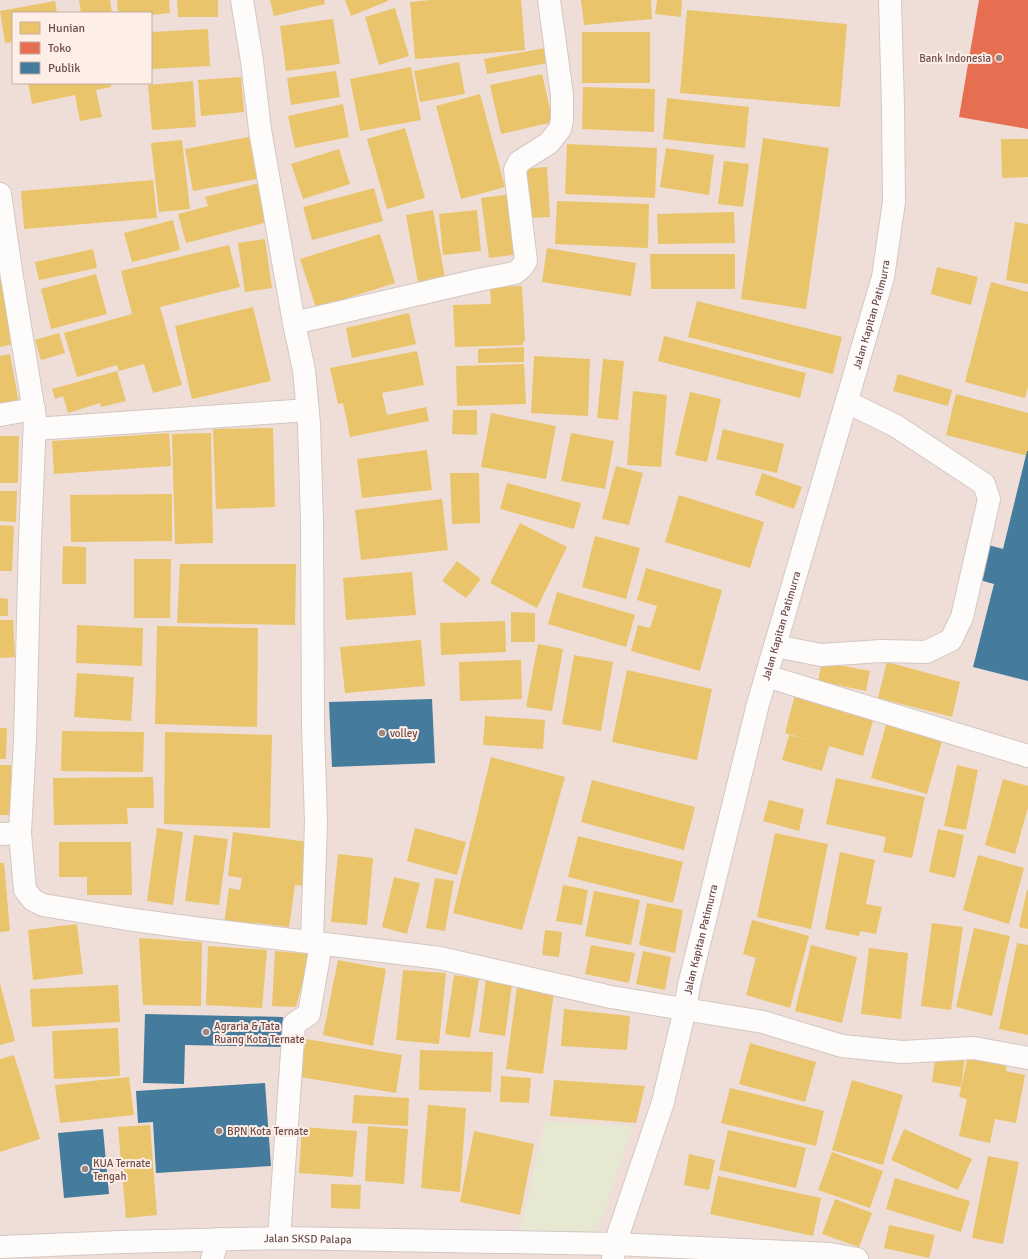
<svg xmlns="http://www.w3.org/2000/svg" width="1028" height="1259" font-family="Signika,sans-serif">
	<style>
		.residential { fill: #efded7; fill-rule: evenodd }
		.green { fill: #e6e8d2 }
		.homes { fill: #e9c46a }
		.shops { fill: #e76f51 }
		.public { fill: #457b9d }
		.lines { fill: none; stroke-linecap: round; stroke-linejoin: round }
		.minor-casing { stroke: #d2c7c4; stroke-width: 24 }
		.minor { stroke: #fdfcfb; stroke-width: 22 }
		.poi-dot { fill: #9e8481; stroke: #fdeee7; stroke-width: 1.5 }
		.labels { text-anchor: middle; stroke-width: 4; stroke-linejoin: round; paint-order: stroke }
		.poi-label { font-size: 11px; fill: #6f4d4a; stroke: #fdeee7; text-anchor: start }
		.street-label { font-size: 11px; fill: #6f4d4a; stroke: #fdeee7 }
	</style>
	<rect width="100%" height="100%" fill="#f4ebe7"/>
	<!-- residential -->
	<path class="residential" d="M0,0h1028v1259h-1028zM13,13h138v70h-138z"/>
	<!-- green -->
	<path class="green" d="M545,1121l88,5 -32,95 -9,10 -6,2 -66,-2z"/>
	<!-- homes -->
	<path class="homes" d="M79,0h31l2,13h-31z
		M117,0h52l1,13 -19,2v-2h-33z
		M177,0h41v17h-40z
		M270,0h54l1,4 -51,12z
		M345,0h43v1l-37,15z
		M430,0h91l4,50 -110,9 -5,-57z
		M581,0h70l1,19 -68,6z
		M657,0h25l-1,17 -26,-3z
		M55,1l2,12h-44v29l-8,1 -5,-32z
		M395,8l14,48 -30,9 -14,-48z
		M687,10l160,14 -7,83 -160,-14z
		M333,19l7,45 -54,7 -6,-45z
		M208,29l2,37 -59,3v-37z
		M582,32h68v51h-68z
		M551,47l3,15 -67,12 -3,-15z
		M459,62l6,32 -45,8 -6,-31z
		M411,67l10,53 -61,11 -10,-52z
		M336,71l4,26 -49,8 -4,-27z
		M542,74l11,48 -52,12 -11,-49z
		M241,77l3,35 -43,4 -3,-36z
		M193,81l3,46 -44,3 -4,-45z
		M28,83h82l1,4 -15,3 6,27 -22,4 -5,-26 -43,9z
		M583,87l72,2 -1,43 -72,-3z
		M480,94l25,93 -44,12 -25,-93z
		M667,98l82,9 -4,41 -82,-9z
		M343,104l6,33 -54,11 -7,-32z
		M405,128l20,70 -38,11 -20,-70z
		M249,137l8,42 -64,12 -8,-42z
		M763,138l66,10 -23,161 -65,-10z
		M1001,139h27v38l-26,1z
		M182,140l8,69 -31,3 -8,-69z
		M567,144l90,4 -2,50 -90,-4z
		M666,148l48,7 -5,40 -49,-8z
		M339,149l11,35 -47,15 -12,-35z
		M724,161l25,3 -6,43 -25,-3z
		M547,167l3,50 -23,1 -4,-49z
		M153,180l4,38 -133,11 -3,-38z
		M263,182l9,39 -86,22 -8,-29 30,-8 -3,-9z
		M374,188l9,33 -71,19 -9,-33z
		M511,194l8,60 -30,4 -8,-60z
		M557,201l92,3 -1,44 -93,-4z
		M433,210l12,68 -27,5 -12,-68z
		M477,210l4,41 -38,4 -4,-41z
		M734,212l1,31 -77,1 -1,-30z
		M173,220l7,30 -48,12 -8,-29z
		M1015,222l13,2v60l-22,-4z
		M380,234l15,49 -79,25 -16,-49z
		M265,239l7,49 -27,4 -7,-49z
		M229,245l11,42 -80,20 22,78 -29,8 -9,-29 -25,7 -2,-6 -40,12 -13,-44 68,-19 -11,-43z
		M547,248l89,15 -5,33 -89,-14z
		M93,249l4,19 -58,12 -4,-18z
		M650,254h85v35h-84z
		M937,267l41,10 -7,28 -40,-11z
		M96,274l11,40 -56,15 -10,-40z
		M8,278l14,64 -22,5v-67z
		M991,282l37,10v95l-3,11 -60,-16z
		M522,286l3,55h-2v4l-68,2 -2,-42 38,-1 -1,-17z
		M697,301l145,36 -9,37 -145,-37z
		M253,307l18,74 -79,18 -17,-73z
		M409,313l7,31 -64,14 -6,-30z
		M59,333l6,20 -24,7 -6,-20z
		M664,336l142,37 -6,25 -142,-37z
		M524,347v15l-46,1v-14z
		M417,351l7,34 -42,8 5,22 39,-8 3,14 -79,16 -7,-34 -5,1 -8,-36z
		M10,354l9,49 -19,3v-50z
		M534,356l56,3 -2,57 -57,-3z
		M603,359l21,2 -6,59 -21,-2z
		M524,364l2,40 -69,2 -1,-40z
		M117,371l9,30 -25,6 -1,-4 -32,10 -5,-17 -8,3 -3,-10z
		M898,374l54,16 -4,16 -55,-15z
		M633,391l34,4 -6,72 -34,-2z
		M690,392l31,7 -14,63 -32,-7z
		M956,394l72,19v43l-82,-21z
		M453,410h24v25l-25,-1z
		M491,413l65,13 -10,53 -65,-12z
		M273,428l2,79 -59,2 -3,-80z
		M723,429l61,15 -7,29 -61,-14z
		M169,433l2,33 -117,8 -2,-33z
		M211,433l2,110 -38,1 -3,-110z
		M571,433l43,8 -9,48 -44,-8z
		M0,436h19l-1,47h-18z
		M427,450l5,40 -70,8 -5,-39z
		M616,466l27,7 -14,52 -27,-6z
		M450,473h29l1,50 -28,1z
		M762,473l40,14 -8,22 -39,-14z
		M507,483l74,20 -7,26 -74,-20z
		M0,491h17l-1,31 -16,-1z
		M172,494v47l-101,1 -1,-47z
		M679,495l85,27 -14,46 -85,-26z
		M442,499l6,51 -87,10 -6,-50z
		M520,523l47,24 -30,61 -47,-25z
		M0,525l14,1 -2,45h-12z
		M595,536l45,12 -14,51 -44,-12z
		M63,546l23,1v37h-24z
		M134,559h37l-1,59h-36z
		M457,561l24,18 -15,19 -24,-17z
		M180,564h116l-1,61 -118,-2z
		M646,568l76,22 -22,81 -69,-20 7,-26 12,3 7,-22 -20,-6z
		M412,572l4,43 -70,5 -3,-42z
		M557,592l78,23 -9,32 -78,-23z
		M0,598l8,1v17h-8z
		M511,612l24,1v29h-24z
		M0,620h13l2,37 -15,1z
		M505,621l1,31 -65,3 -1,-32z
		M77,625l66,3 -1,38 -66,-3z
		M157,626l101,2 -1,99 -102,-3z
		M421,640l4,46 -80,7 -5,-46z
		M538,644l25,5 -11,62 -26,-4z
		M574,655l39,7 -12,69 -39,-7z
		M521,660l1,39 -62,2 -1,-39z
		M822,662l48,9 -4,20 -48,-10z
		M887,662l73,20 -8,35 -74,-19z
		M627,670l85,19 -15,71 -85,-18z
		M77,673l57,4 -3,44 -57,-4z
		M797,687l79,23 -13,46 -34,-10 -7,25 -40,-11 7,-25 23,6 -27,-8z
		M485,716l60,4 -2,29 -60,-4z
		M888,718l56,16 -17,60 -56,-16z
		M0,728h7l-1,31h-6z
		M62,731l82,1 -1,40 -82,-1z
		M165,732l107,3 -2,93 -106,-4z
		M491,757l74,20 -43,153 -69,-17z
		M0,765h11v50h-11z
		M957,765l21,5 -12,60 -22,-4z
		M153,777l1,31h-27l1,16 -74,1 -1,-47z
		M836,778l89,19 -13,61 -29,-6 3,-15 -60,-13z
		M1003,779l25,7v21l-13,47 -30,-9z
		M592,780l103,27 -11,43 -103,-28z
		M769,800l35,9 -5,22 -36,-10z
		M157,828l26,4 -10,73 -26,-4z
		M415,828l51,14 -9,33 -50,-14z
		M938,829l26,6 -9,43 -26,-6z
		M233,832l75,10 -6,44 -7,-1 -6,42 -33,-4v4l-32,-3 5,-36 11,2 2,-12 -14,-2z
		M775,833l53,11 -17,85 -54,-12z
		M194,835l34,4 -9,66 -34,-4z
		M578,836l105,26 -10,41 -105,-26z
		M59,842h72l1,53h-45v-18h-28z
		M840,852l35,8 -9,44 16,3 -6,27 -16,-3 -1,5 -34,-7z
		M338,854l35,4 -6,67 -36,-3z
		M978,855l46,13 -15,56 -46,-14z
		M0,863h4l6,68 -10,1z
		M394,877l26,6 -13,51 -25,-7z
		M435,878l19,3 -9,50 -19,-3z
		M563,885l25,5 -6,35 -26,-4z
		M1027,890h1v39l-9,-2z
		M594,891l46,9 -9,45 -46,-9z
		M647,903l36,7 -8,43 -36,-8z
		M752,920l57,16 -19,72 -44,-13 10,-37 -13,-4z
		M932,923l31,4 -12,83 -30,-4z
		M77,924l6,50 -50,6 -5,-50z
		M974,928l36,8 -18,80 -36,-9z
		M545,930l17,2 -3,25 -17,-2z
		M139,938l63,4 -1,64 -58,-1z
		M1017,943l11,2v90l-29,-6z
		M591,945l44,8 -6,30 -44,-9z
		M811,945l46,12 -15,66 -47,-12z
		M208,946l59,4 -5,58 -56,-3z
		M869,948l39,5 -7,66 -40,-5z
		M275,951l35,3 -14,53 -24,-1z
		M643,951l28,6 -6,33 -29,-6z
		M338,960l48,9 -13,77 -50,-11z
		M403,970l43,3 -7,71 -43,-4z
		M454,975l25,4 -9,59 -25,-4z
		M486,980l26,4 -7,52 -26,-4z
		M0,983l15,58 -15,4z
		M118,985l2,37 -88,5 -2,-38z
		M517,987l37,5 -11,82 -37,-5z
		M564,1009l66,7 -3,34 -66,-4z
		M118,1028l2,48 -66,3 -2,-48z
		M306,1039l96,16 -6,38 -96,-16z
		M750,1043l66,19 -11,40 -66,-18z
		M420,1050l73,2 -2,40 -72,-2z
		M936,1053l29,4 -4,30 -29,-5z
		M14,1055l26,84 -40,13v-93z
		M968,1055l39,8 -1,8 19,4 -9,48 -21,-4 -5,24 -31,-7 8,-37 -8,-2z
		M501,1076l30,2 -2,25 -29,-1z
		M129,1077l5,38 -74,8 -5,-38z
		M554,1080l91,6 -9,37 -86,-7z
		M852,1080l51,15 -20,70 -51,-15z
		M730,1088l94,23 -8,35 -95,-23z
		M354,1095l55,3 -1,28 -56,-3z
		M428,1105l38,3 -6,84 -39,-4z
		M150,1125l7,90 -31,3 -8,-91z
		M368,1126l40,3 -4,55 -39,-3z
		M302,1127l55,4 -4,46 -54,-4z
		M904,1129l68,30 -14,31 -67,-30z
		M728,1130l78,18 -10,40 -77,-18z
		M474,1131l60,13 -14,71 -60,-13z
		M832,1152l51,19 -13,37 -52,-18z
		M689,1154l26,6 -6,30 -25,-5z
		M988,1156l31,6 -16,82 -31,-6z
		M718,1176l103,22 -8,38 -103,-22z
		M895,1178l75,23 -9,31 -75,-23z
		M331,1184l30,1 -1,24 -29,-1z
		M835,1199l37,14 -13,34 -37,-13z
		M889,1225l46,10 -6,23 -45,-10z"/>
	<!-- shops -->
	<path class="shops" d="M979,0h49v129l-69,-12z"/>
	<!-- public -->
	<path class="public" d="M1027,451h1v230l-55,-14 21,-83 -22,-6 9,-35 22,6z
		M432,699l3,64 -103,4 -3,-65z
		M145,1014l138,3 -1,30 -97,-2 -1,39 -41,-1z
		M265,1083l6,83 -115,7 -3,-51 -15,1 -2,-32z
		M103,1129l6,65 -45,4 -6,-65z"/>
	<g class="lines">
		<defs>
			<g id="minor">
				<path d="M242,0l10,61 8,69 34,193 10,47 5,53 3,99 1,204 3,96 -4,120"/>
				<path d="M0,194l11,77 24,147 -5,122 -5,200 -5,93 -20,1"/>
				<path d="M294,323l189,-44 32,-6 6,-5 5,-7 -11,-91 4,-8 30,-19 11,-14 2,-9v-25l-13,-95"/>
				<path d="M0,415l34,-6"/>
				<path d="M35,429l273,-19"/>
				<path d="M775,646l46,9 60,-4 45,1 25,-12 11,-23 27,-118 -5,-15 -88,-58 -49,-24"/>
				<path d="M766,676l262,80"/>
				<path d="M20,833l5,57 8,10 10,5 84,14 66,9 247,30 171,39 152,25 79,24 60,6 72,-4 54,10"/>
				<path d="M279,1238l15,-214 15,-10 12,-70"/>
				<path id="s1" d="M0,1247l122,-5 157,-4 336,6 215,10 27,5"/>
				<path d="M212,1259l6,-20"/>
				<path id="s2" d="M613,1259l2,-15 48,-142 22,-93 4,-24 69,-281 125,-427 11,-75 -1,-96 -3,-106"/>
			</g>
		</defs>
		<!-- minor casing -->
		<use href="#minor" class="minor-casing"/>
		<!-- minor -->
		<use href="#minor" class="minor"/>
	</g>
	<!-- markers -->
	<g class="poi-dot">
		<circle cx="999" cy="58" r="4"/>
		<circle cx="382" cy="733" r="4"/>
		<circle cx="206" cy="1032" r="4"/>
		<circle cx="219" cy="1131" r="4"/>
		<circle cx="85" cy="1169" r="4"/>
	</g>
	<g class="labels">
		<!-- poi labels -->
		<g class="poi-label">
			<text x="991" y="62" text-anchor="end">Bank Indonesia</text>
			<text x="390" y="737">volley</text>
			<text x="214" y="1030">Agraria &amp; Tata<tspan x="214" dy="13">Ruang Kota Ternate</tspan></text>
			<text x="227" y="1135">BPN Kota Ternate</text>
			<text x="93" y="1167">KUA Ternate<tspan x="93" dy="13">Tengah</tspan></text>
		</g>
		<!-- street labels -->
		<g class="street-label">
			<text dy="4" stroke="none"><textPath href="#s2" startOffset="980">Jalan Kapitan Patimurra</textPath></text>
			<text dy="4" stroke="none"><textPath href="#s2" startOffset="656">Jalan Kapitan Patimurra</textPath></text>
			<text dy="4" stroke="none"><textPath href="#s2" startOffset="332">Jalan Kapitan Patimurra</textPath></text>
			<text dy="4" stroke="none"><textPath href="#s1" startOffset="308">Jalan SKSD Palapa</textPath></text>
		</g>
	</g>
	<!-- legend -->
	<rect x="12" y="12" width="140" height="72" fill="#fdeee7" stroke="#c4aea8"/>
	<rect x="20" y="22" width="20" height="12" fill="#e9c46a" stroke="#c4aea8"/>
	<text x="48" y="32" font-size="12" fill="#6f4d4a">Hunian</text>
	<rect x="20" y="42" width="20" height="12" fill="#e76f51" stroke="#c4aea8"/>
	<text x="48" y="52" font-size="12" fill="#6f4d4a">Toko</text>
	<rect x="20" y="62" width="20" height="12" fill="#457b9d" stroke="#c4aea8"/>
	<text x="48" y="72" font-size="12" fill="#6f4d4a">Publik</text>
</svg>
